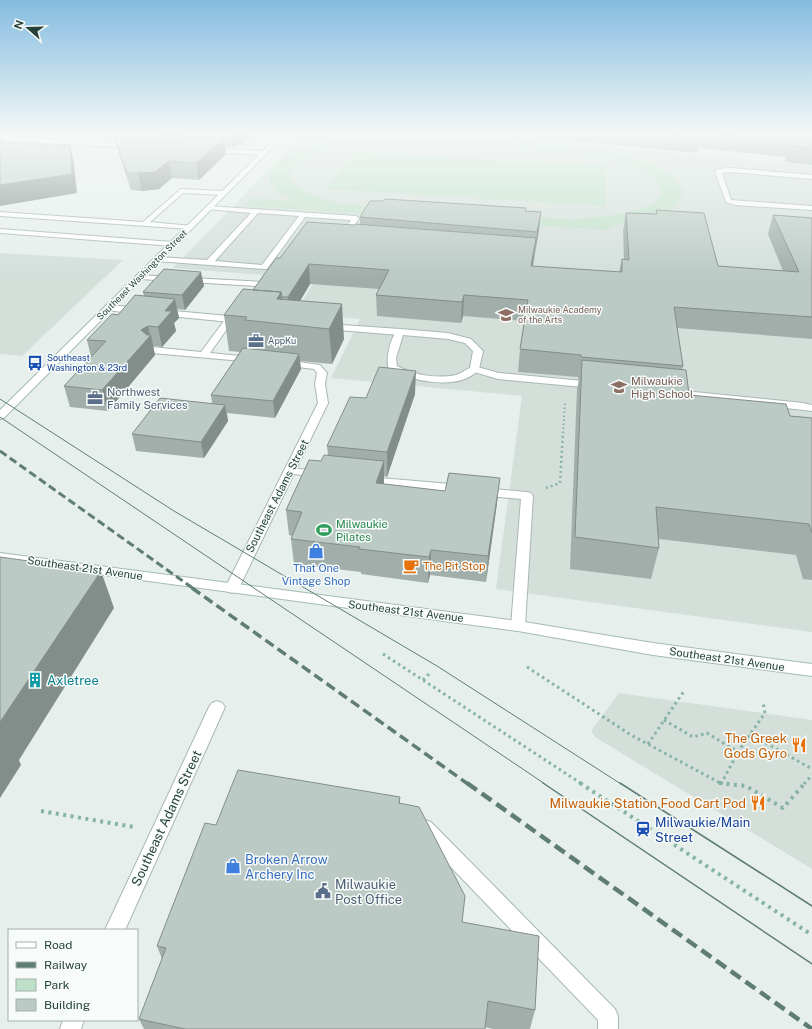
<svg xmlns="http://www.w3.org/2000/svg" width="812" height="1029" font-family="'Public Sans',sans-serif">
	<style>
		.built { fill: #d4dfda }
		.green { fill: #bfe0c8; fill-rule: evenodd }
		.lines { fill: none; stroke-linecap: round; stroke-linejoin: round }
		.lane-casing { stroke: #a8b8b2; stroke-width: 2 }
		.street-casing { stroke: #a8b8b2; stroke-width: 2 }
		.secondary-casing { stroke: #a4bbb3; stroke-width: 2 }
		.path-far3 { stroke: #86b3a5; stroke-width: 2; stroke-dasharray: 1.5 2.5; stroke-linecap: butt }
		.path-far2 { stroke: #86b3a5; stroke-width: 2.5; stroke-dasharray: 2 3; stroke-linecap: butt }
		.path-far1 { stroke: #86b3a5; stroke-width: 3; stroke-dasharray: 2.5 3.5; stroke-linecap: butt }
		.path { stroke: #86b3a5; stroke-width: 4; stroke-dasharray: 3 4.5; stroke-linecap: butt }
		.lane { fill: #fff; fill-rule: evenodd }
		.street { fill: #fff; fill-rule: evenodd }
		.secondary { fill: #fff; fill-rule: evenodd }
		.tram-far1 { stroke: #5f7d75; stroke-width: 1 }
		.tram { stroke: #5f7d75; stroke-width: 1.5 }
		.rail-far2 { stroke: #5f7d75; stroke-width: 3; stroke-dasharray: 8 4; stroke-linecap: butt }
		.rail-far1 { stroke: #5f7d75; stroke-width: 3.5; stroke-dasharray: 10 5; stroke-linecap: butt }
		.rail { stroke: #5f7d75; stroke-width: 4.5; stroke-dasharray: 12 6; stroke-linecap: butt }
		.wall { fill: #a1aea9 }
		.shaded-wall { fill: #838d89 }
		.building { fill: #bbcac4; stroke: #838d89 }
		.labels { text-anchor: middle; stroke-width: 3; stroke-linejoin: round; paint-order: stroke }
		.far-street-label { font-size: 9px; fill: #24423a; stroke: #f7fbf9 }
		.far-education-label { font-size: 9px; fill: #785e54; stroke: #f7fbf9; text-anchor: start }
		.far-service-label { font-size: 9px; fill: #4e5e75; stroke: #f7fbf9; text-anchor: start }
		.far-transit-label { font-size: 9px; fill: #164399; stroke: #f7fbf9; text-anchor: start }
		.education-label { font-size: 11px; fill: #785e54; stroke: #f7fbf9; text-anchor: start }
		.service-label { font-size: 11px; fill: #4e5e75; stroke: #f7fbf9; text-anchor: start }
		.street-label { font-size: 11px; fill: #24423a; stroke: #f7fbf9 }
		.leisure-label { font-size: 11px; fill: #27864d; stroke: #f7fbf9; text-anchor: start }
		.food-label { font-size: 11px; fill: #c56008; stroke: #f7fbf9; text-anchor: start }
		.shop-label { font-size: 11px; fill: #366cbe; stroke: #f7fbf9 }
		.near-culture-label { font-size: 13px; fill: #0d838f; stroke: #f7fbf9; text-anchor: start }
		.near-food-label { font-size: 13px; fill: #c56008; stroke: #f7fbf9; text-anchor: end }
		.near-street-label { font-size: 13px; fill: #24423a; stroke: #f7fbf9 }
		.near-transit-label { font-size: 13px; fill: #164399; stroke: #f7fbf9; text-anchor: start }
		.near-shop-label { font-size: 13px; fill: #366cbe; stroke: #f7fbf9; text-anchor: start }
		.near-service-label { font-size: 13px; fill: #4e5e75; stroke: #f7fbf9; text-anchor: start }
	</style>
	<rect width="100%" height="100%" fill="#e6efeb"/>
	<!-- built -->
	<path class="built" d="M0,133h262l-16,15 -246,-14z
		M304,133h159l349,33v466l-316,-43 26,-193 -191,-18 29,-59 -65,-6 21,-34 -143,-11z
		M0,253l123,7 -101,96 -22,-2z
		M619,693l193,27v149l-217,-132 -4,-6z"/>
	<!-- green -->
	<path class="green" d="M375,138c37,0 74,3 112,5 40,2 172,3 193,42 4,8 1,15 -5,21 -15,13 -47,18 -66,20v4l-364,-24 7,-8 43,3c-8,-5 -17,-8 -23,-16 -4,-5 -3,-12 1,-17 17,-23 75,-28 102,-30zM377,144l185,8c24,2 83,9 96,31 19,31 -73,36 -87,36 -49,-2 -97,-6 -146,-9 -30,-2 -61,-2 -91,-8 -30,-7 -71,-28 -20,-47 20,-8 42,-10 63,-11z
		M355,152l251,14v40l-279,-17z"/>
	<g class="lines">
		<defs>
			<path id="lane" d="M731,168l81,7v4l-81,-7 -9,1 9,27 81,6v4l-77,-5 -9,-3 -11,-31 3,-2z
				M181,189l43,2 3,2 -3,2 -41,-2 -33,29 42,4v2l-2,1 -190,-13v-4l143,10z
				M209,206l147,10 3,2 -13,22h-3l-4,-2 12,-18 -46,-3 -38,52h-3l-108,-8v-4h3l48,3 44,-47 -44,-4 -1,-1zM258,213l41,3 -37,49 -47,-4z
				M0,229l173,13 4,2 -4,2 -173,-13z
				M137,275l126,7 4,2 -7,10h-3l-4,-2 4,-6 -117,-7h-3z
				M230,316l4,3 -24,34 41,4 5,3 -2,2 -102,-9 -5,-3 5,-3 49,5 26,-35z
				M400,329l48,4 23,6 12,12 -4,18c-19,23 -68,12 -90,0 -4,-8 2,-37 11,-40zM403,335l45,4 17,4 8,8 -3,17c-5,2 -10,6 -14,7 -20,4 -42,0 -59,-9l-1,-8z
				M285,360l35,5 7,8 -2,11 3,19 -1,2h-8l-1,-2 -3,-19 2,-11 -3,-4 -32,-4 -2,-2 2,-2z
				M290,468l29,3 4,1 2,2 -2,2 -4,1 -33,-4 -2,-2 2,-2z
				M369,477l93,8 4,1 2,3 -2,3 -4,1 -97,-11 -2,-2 2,-2z
				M483,488l44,4 4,1 2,3 -8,130 -2,4 -5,1 -5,-1 -2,-4 10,-127 -42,-4 -2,-3 2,-3z
				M425,820l6,2 184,187 3,7v13h-20v-9l-179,-186 -3,-6 3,-6z"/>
			<path id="street" d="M0,136l133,8 3,2 -3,2 -133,-8z
				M209,149l55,2 3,2 -3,2 -53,-3 -3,-2z
				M110,305l28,3 4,3 -4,3 -31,-4 -1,-2z
				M163,310l77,7 4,3 -4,3 -80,-8 -1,-2 1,-2z
				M328,324l72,5 4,3 -4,3 -75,-6 -1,-2 1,-2z
				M474,366l25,7 94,9 5,3 -5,3 -95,-9 -27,-8 -2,-2z
				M674,390l129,13 9,2v6l-141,-16 -2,-2z
				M323,400l5,3 -89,185 -2,3 -5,2 -5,-2 -2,-3 93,-185z
				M217,701l5,2 3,4 -100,223h-20l104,-223 3,-4z
				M63,1020h21l-3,9h-21z"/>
			<path id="secondary" d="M281,133h6l-283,285 -4,1v-9z
				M0,553l518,68 135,22 159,21v12l-159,-21 -135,-24 -518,-70z"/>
		</defs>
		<!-- lane casing -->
		<use href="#lane" class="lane-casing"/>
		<!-- street casing -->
		<use href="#street" class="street-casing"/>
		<!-- secondary casing -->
		<use href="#secondary" class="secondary-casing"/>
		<!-- path-far3 -->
		<path class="path-far3" d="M563,433l2,-31"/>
		<!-- path-far2 -->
		<path class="path-far2" d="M546,488l14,-5 3,-51"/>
		<!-- path-far1 -->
		<path class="path-far1" d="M383,654l199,130
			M527,667l104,68 91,49
			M423,680l7,-7
			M664,720l29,17 14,-4 31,19 27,-39 -2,-11
			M750,734l62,35
			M648,744l36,-53
			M721,784l17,-32
			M804,784l8,-9"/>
		<!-- path -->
		<path class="path" d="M580,783l232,152
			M719,783l27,3 37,22 22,-25
			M41,811l93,16"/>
		<!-- lane -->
		<use href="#lane" class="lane"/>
		<!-- street -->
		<use href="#street" class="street"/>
		<!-- secondary -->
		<use href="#secondary" class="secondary"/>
		<!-- tram-far1 -->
		<path class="tram-far1" d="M0,399l174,112 263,155 184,118
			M0,417l545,367"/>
		<!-- tram -->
		<path class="tram" d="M543,783l269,181
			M620,783l192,123"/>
		<!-- rail-far2 -->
		<path class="rail-far2" d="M0,451l194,138"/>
		<!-- rail-far1 -->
		<path class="rail-far1" d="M192,588l276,196"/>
		<!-- rail -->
		<path class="rail" d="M467,783l345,246"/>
	</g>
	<!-- wall -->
	<path class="wall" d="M113,133h142l-14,12 -4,-1 -3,4 -9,-1 1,7 -27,26 -27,-2 -13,11 -17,2 -11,-1 -14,-42z
		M542,133h270v32l-27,-3v-5l-86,-9 -1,5 -156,-15z
		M656,210l62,56 65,5 -15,-37 5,-19 39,3v121l-135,-11 6,38 -1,4 7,25 101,21 22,2v162l-9,-1 -7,-24 -137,-16v9l-8,31 -81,-10 7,-180 2,-10h-1v-2l-60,-5 2,-23 4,-28 -61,-5 -2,7 -84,-7 -1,-21 3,-6 -69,-5 -10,17 44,38 -12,25 -32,-3 1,8 -26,49 -48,-5 1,8 -24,37 -68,-7 -4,-17 80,-31 -1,-8 29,-43 -11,-1 -5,-36 29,-25 27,-32 74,-33 6,-1v-7l166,-6 13,19 -6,36 86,6 3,-13h2l-1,-28 3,-18 30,1z
		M204,286l-19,24 -8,-1 2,9 -5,5 2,8 -14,16 -9,-1 2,9 -47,56 -38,-4 -6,-21 27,-29 -4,-17 31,-25 26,-19 -1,-4z
		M415,394l-28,83 -3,-1v8l113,19 -11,79 -56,-7 -2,8 -67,-9v-2l-67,-8 -3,-25 1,-3 -3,-1 -3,-25 35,-49 7,-6 -1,-9 39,-48z
		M400,797v7l63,118 72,88 -5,19h-37l-8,-2v2h-341l-5,-10 23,-60 -5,-13 59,-121z"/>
	<!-- shaded-wall -->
	<path class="shaded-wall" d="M232,133h4l1,11 -3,4z
		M240,133h15l-14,12z
		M0,134l3,11 -3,2z
		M224,138l2,16 -27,26 -3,-17z
		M70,146l4,18 3,29 -77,13v-21z
		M169,161l3,17 -13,11 -17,2 -4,-18z
		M541,212l-2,18 -4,21 2,-19z
		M536,238l-2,19 -5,29 2,-20z
		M309,264l1,20 -20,34 -2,-21z
		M201,272l3,14 -19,24 -3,-15z
		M281,292l3,32 -7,-25z
		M464,295l-1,21 -2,7 1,-21z
		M175,299l4,19 -5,5 2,8 -14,16 -4,-20 7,-16z
		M342,304l2,35 -12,25 -3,-35z
		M148,326l2,10 1,-1 4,20 -47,56 -6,-21 39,-60z
		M299,354l2,15 -26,49 -2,-17z
		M416,371l-1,23 -28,83v-25z
		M225,405l3,16 -24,37 -3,-16z
		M384,461v24l-8,-2z
		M500,478l-3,25 -11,79 2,-26z
		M431,550l-1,25 -2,8 1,-26z
		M101,571l13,37 -95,152 2,5 -21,33v-76z"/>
	<!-- building -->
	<path class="building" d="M113,133h6l105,5 -28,25 -27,-2 -14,11 -17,1h-11z
		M660,133h42l-1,4z
		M710,133h102v15l-22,-2v-6z
		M0,142l70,4 2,28 -72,11z
		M385,199l141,9 -1,3 16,1 -4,20 -177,-15 10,-16h13z
		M656,210l48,3 14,53 81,6 -26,-57 39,3v99l-138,-10 9,59 -102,-9v-2l-61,-6 8,-49 -64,-5 -2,7 -86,-7 13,-25 -80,-6 -21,33h-6l-1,-5 -28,-2 23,-32h4l27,-36 47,3 1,-1 181,14 -5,28 91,6v-13l7,1 -3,-47 31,1z
		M164,269l37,3 -19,23 -39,-3z
		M243,289l38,3 -4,7 65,5 -13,25 -84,-9 2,-3 -23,-2z
		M135,295l40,4 -10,12h7l-14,16 -10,-1 -7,4 6,5h4l-49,55 -38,-4 42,-45 -19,-1 25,-26 6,1z
		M243,348l56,6 -26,47 -62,-6z
		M582,360l104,10 3,25 97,9 4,12 22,2v115l-3,-9 -153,-17 3,41 -84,-11z
		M379,367l37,4 -29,81 -60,-6 23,-49 16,1z
		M160,398l65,7 -24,37 -69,-8z
		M324,455l60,6 -8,22 69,8 4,-18 51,5 -12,78 -57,-6 -2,7 -70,-8 1,-2 -69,-8 11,-27 -16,-2 23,-50 12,1z
		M0,557l101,14 -101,151z
		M238,770l162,27 -1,6 20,4 46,89 -3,26 77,14 -4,74 -47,-9 -3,28h-300l-46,-10 27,-71 -9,-2 48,-123 11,2z"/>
	<!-- sky -->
	<linearGradient id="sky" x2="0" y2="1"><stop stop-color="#84bce0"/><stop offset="0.48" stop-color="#f4f8f6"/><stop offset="1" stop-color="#f4f8f6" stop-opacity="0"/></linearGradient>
	<rect width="812" height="277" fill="url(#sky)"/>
	<!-- icons -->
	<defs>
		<symbol id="school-bare" viewBox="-9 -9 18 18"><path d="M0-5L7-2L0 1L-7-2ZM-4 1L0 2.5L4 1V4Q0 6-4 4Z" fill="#8d6e63" stroke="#f7fbf9" stroke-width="2.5" paint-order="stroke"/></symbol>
		<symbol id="office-bare" viewBox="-9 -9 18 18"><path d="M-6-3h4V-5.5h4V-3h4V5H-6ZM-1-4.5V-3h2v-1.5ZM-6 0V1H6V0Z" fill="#5c6f8a" stroke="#f7fbf9" stroke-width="2.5" paint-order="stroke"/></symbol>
		<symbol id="bus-bare" viewBox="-9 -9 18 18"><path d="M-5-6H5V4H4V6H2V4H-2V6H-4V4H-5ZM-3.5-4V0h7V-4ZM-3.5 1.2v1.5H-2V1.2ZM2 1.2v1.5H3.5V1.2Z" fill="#1a4fb4" stroke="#f7fbf9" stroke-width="2.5" paint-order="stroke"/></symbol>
		<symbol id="stadium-bare" viewBox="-9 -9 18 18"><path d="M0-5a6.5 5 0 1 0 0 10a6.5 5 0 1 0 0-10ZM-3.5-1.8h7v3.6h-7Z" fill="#2e9e5b" stroke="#f7fbf9" stroke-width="2.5" paint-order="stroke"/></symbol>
		<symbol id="shop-bare" viewBox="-9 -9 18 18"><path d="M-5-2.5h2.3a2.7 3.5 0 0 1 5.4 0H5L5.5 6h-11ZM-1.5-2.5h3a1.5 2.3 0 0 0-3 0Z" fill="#3f7fe0" stroke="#f7fbf9" stroke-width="2.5" paint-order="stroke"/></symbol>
		<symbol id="cafe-bare" viewBox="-9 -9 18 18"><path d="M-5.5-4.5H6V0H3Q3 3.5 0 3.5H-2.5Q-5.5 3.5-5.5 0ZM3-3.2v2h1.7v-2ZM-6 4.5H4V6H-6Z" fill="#e8710a" stroke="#f7fbf9" stroke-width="2.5" paint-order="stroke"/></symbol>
		<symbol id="building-bare" viewBox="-9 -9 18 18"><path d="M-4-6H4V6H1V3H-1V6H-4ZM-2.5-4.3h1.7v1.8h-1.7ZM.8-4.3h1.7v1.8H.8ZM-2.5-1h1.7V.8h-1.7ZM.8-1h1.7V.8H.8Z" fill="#0f9aa8" stroke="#f7fbf9" stroke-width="2.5" paint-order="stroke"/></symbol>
		<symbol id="restaurant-bare" viewBox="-9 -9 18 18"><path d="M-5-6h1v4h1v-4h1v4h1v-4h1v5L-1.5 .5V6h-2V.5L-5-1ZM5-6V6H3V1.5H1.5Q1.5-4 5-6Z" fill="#e8710a" stroke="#f7fbf9" stroke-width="2.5" paint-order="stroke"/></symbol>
		<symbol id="station-bare" viewBox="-9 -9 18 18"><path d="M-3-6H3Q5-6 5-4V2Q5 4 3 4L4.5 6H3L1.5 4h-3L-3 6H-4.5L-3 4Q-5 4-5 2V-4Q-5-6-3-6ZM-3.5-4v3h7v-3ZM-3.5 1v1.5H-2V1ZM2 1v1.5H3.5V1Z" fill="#1a4fb4" stroke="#f7fbf9" stroke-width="2.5" paint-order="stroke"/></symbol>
		<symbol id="civic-bare" viewBox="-9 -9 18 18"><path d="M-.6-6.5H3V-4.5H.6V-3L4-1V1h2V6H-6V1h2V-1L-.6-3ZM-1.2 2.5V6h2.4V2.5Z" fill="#5c6f8a" stroke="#f7fbf9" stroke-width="2.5" paint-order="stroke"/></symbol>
	</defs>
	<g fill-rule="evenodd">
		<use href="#school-bare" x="495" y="304" width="22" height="22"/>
		<use href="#office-bare" x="245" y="330" width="22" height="22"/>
		<use href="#bus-bare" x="24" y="352" width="22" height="22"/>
		<use href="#school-bare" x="608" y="376" width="22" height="22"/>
		<use href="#office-bare" x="84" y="387" width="22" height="22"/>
		<use href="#stadium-bare" x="313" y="519" width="22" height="22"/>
		<use href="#shop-bare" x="305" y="540" width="22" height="22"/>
		<use href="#cafe-bare" x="400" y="555" width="22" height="22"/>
		<use href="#building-bare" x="24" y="669" width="22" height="22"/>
		<use href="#restaurant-bare" x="788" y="734" width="22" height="22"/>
		<use href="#restaurant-bare" x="747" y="792" width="22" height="22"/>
		<use href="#station-bare" x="632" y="818" width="22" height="22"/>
		<use href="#shop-bare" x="222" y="855" width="22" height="22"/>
		<use href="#civic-bare" x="312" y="880" width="22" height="22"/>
	</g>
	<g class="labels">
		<!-- far-street labels -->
		<g class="far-street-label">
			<text transform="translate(142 275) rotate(-45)" y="3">Southeast Washington Street</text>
		</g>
		<!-- far-education labels -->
		<g class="far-education-label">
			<text x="518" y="313">Milwaukie Academy<tspan x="518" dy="10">of the Arts</tspan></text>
		</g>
		<!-- far-service labels -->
		<g class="far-service-label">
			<text x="268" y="344">AppKu</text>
		</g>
		<!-- far-transit labels -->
		<g class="far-transit-label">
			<text x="47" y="361">Southeast<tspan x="47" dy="10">Washington &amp; 23rd</tspan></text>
		</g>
		<!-- education labels -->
		<g class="education-label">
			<text x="631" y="385">Milwaukie<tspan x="631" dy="13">High School</tspan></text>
		</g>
		<!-- service labels -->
		<g class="service-label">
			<text x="107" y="396">Northwest<tspan x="107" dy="13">Family Services</tspan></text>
		</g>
		<!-- street labels -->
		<g class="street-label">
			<text transform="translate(277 496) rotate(-63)" y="4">Southeast Adams Street</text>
			<text transform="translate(85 568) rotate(8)" y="4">Southeast 21st Avenue</text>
			<text transform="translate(406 611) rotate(7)" y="4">Southeast 21st Avenue</text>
			<text transform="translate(727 659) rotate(8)" y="4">Southeast 21st Avenue</text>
		</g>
		<!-- leisure labels -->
		<g class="leisure-label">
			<text x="336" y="528">Milwaukie<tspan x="336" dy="13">Pilates</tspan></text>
		</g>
		<!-- food labels -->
		<g class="food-label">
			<text x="423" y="570">The Pit Stop</text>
		</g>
		<!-- shop labels -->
		<g class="shop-label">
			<text x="316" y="572">That One<tspan x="316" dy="13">Vintage Shop</tspan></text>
		</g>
		<!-- near-culture labels -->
		<g class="near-culture-label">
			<text x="47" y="685">Axletree</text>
		</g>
		<!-- near-food labels -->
		<g class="near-food-label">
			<text x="787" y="743">The Greek<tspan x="787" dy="15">Gods Gyro</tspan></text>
			<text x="746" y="808">Milwaukie Station Food Cart Pod</text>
		</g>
		<!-- near-street labels -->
		<g class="near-street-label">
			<text transform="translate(166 818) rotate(-65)" y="5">Southeast Adams Street</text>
		</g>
		<!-- near-transit labels -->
		<g class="near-transit-label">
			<text x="655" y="827">Milwaukie/Main<tspan x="655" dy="15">Street</tspan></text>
		</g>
		<!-- near-shop labels -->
		<g class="near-shop-label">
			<text x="245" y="864">Broken Arrow<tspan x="245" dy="15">Archery Inc</tspan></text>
		</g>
		<!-- near-service labels -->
		<g class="near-service-label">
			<text x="335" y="889">Milwaukie<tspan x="335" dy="15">Post Office</tspan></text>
		</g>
	</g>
	<!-- legend -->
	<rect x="8" y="929" width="130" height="92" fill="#f7fbf9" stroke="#a3b1ad"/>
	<rect x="16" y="942" width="20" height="6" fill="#ffffff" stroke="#a3b1ad"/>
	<text x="44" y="949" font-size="12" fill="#24423a">Road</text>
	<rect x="16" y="962" width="20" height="6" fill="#5f7d75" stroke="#a3b1ad"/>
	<text x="44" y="969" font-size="12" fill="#24423a">Railway</text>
	<rect x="16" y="979" width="20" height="12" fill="#bfe0c8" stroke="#a3b1ad"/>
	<text x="44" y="989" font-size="12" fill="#24423a">Park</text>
	<rect x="16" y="999" width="20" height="12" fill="#bbcac4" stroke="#a3b1ad"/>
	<text x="44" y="1009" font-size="12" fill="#24423a">Building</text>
	<!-- north arrow -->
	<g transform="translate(28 28) rotate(290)" stroke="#f7fbf9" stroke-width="3" paint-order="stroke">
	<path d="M0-3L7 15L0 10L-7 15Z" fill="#24423a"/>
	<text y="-6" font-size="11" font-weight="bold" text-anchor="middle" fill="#24423a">N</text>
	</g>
</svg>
